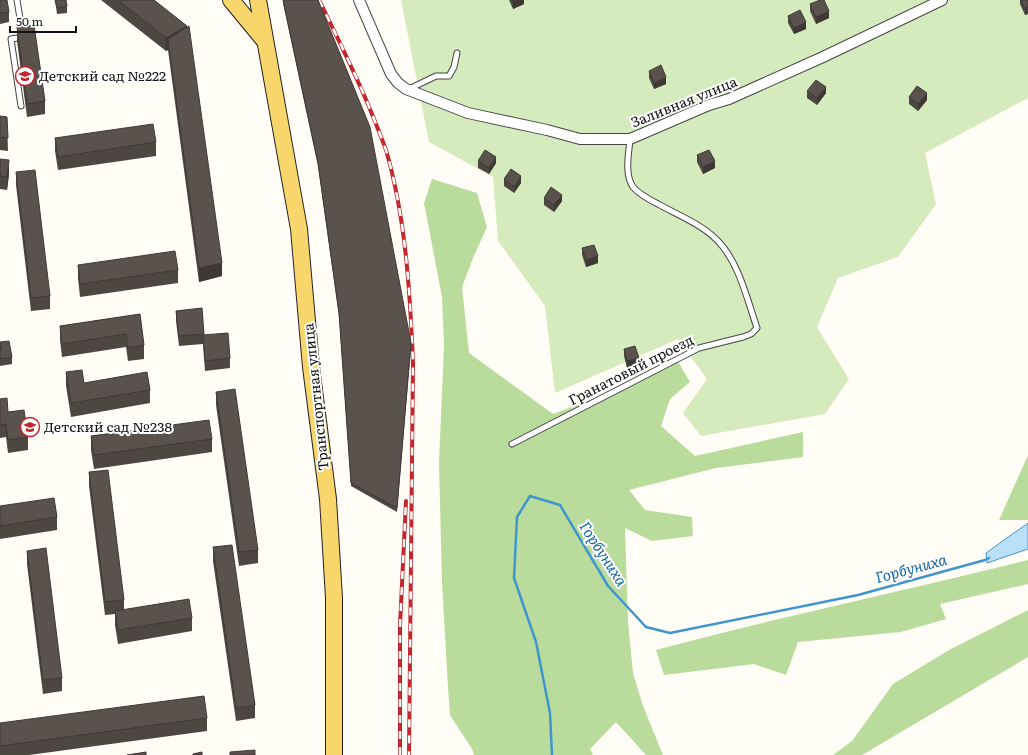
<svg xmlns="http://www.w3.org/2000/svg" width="1028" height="755" font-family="Literata,serif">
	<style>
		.green { fill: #d5ebbd }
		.forest { fill: #b9dc9c }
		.water { fill: #b9e0f7; stroke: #3f96cf }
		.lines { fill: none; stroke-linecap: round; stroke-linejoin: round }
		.stream { stroke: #3f96cf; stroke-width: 2.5 }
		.service-casing { stroke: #444; stroke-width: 7 }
		.minor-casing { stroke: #444; stroke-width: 12 }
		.primary-casing { stroke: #222; stroke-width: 18 }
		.service { stroke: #fff; stroke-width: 5 }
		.minor { stroke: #fff; stroke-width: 10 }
		.primary { stroke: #f9d66b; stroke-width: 16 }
		.rail-casing { stroke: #c4262e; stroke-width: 4 }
		.rail { stroke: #fff; stroke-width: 2.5; stroke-dasharray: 8; stroke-linecap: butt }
		.wall { fill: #4d4742 }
		.shaded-wall { fill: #3f3936 }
		.building { fill: #5a524d; stroke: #3f3936 }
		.labels { text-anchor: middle; stroke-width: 4; stroke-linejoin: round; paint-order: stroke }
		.poi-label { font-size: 14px; fill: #111; stroke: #fff; text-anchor: start }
		.street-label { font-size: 14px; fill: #111; stroke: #fff }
		.water-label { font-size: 15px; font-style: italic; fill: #1768a6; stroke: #fff }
	</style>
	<rect width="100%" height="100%" fill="#fffdf5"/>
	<!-- green -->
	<path class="green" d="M401,0h627v98l-103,55 11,51 -38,53 -60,21 -21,49 32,52 -24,35 -124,22 -18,-23 24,-34 -29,-40 -123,54 -10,-87 -47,-65 -5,-64 -64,-35z"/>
	<!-- forest -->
	<path class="forest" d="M432,179l45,14 10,34 -14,31 -11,29 7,66 84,61 42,-16 82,-38 13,22 -20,17 -9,27 34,30 108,-24v25l-87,11 -87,22 16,20 47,7 1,19 -41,5 -27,-13 3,93 5,52 10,33 20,49h-17l-30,-33 -26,27 3,6h-119l-2,-6 -22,-34 -2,-27 -6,-106 -3,-119 5,-118 -2,-48 -18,-94z
		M1028,455v65h-29z
		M1028,560v24l-88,20 6,15 -45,13 -103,10 -12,33 -32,-11 -90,11 -8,-25c123,-33 248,-59 372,-90z
		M1028,610v47l-166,98h-29l19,-14 41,-57 56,-34z"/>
	<!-- water -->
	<path class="water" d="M1028,523v26l-41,14 -1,-10z"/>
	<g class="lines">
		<!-- stream -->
		<path class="stream" d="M552,755l-2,-42 -14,-71 -22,-64 3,-61 13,-21 30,9 48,81 38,41 24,6 188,-38 127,-35 4,-2"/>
		<defs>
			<path id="service" d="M17,0l6,37 -12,2 10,67
				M409,89l27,-13h13l5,-9 3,-14
				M512,444l187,-96 44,-11 8,-3 6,-6c-10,-29 -18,-66 -40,-88 -16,-16 -39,-25 -59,-36 -8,-4 -19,-10 -25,-17 -9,-13 -4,-34 -3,-48"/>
			<path id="minor" d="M359,0l32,74 7,9 8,6 62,24 79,17 33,9h50l79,-34 20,-6 94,-42 119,-57"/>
			<path id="primary" d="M231,0l33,40
				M258,0l41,229 12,138 17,132 6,99v157"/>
		</defs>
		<!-- service casing -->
		<use href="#service" class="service-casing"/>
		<!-- minor casing -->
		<use href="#minor" class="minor-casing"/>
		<!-- primary casing -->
		<use href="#primary" class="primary-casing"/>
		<!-- service -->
		<use href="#service" class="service"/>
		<!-- minor -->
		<use href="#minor" class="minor"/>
		<!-- primary -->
		<use href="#primary" class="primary"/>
		<defs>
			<path id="rail" d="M319,0c19,39 39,78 55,119 4,10 8,20 12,31 20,69 24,142 27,213l-4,392
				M400,755v-129l6,-125"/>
		</defs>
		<!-- rail casing -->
		<use href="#rail" class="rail-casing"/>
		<!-- rail -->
		<use href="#rail" class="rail"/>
	</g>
	<!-- wall -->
	<path class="wall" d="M0,0l9,12v10l-9,2z
		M55,0h11l1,6v7l-10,1z
		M101,0h53l33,27 35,249 -23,6 -31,-232 -2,1z
		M283,0l128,347 -14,165 -46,-26 -12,-170 -21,-150 -35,-163z
		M509,0h15v4l-11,5z
		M1020,0h8v14l-3,1 -5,-11z
		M810,4l19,14 -13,6 -6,-13z
		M788,16l18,13 -12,5 -6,-11z
		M17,27l28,74v13l-18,3 -10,-76z
		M649,71l17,13 -12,5 -5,-11z
		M807,91l19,2 -9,12 -10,-7z
		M909,97l18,3 -9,11 -9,-7z
		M0,116l7,1 1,34 -8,-1z
		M55,138l101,4v14l-98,14 -3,-19z
		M697,155l18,13 -12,6 -6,-12z
		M0,159l9,15 -2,16 -7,-1z
		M478,161l18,2 -7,11 -11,-6z
		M16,172l34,124v13l-19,2 -15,-126z
		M504,179l17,4 -7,10 -10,-7z
		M544,198l18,3 -8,11 -10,-7z
		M582,248l16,15 -12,4 -4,-12z
		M78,265l100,5v13l-98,14 -2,-19z
		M202,308l2,27 26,23v10l-25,3 -2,-27 -24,2 -3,-25v-10z
		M140,314l4,31v14l-16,2 -2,-14 -64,10 -2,-17v-14z
		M0,342l12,15v7l-12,2z
		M624,349l15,15 -12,4 -3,-12z
		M66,372l18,11 66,7v13l-79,14 -5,-31z
		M216,392l42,158v13l-19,3 -23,-161z
		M0,399l8,13 20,25v13l-20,3 -2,-16 -6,1z
		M91,436l121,3v13l-118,17 -3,-19z
		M89,472l35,128v10l68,8v13l-74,13 -3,-19v-11l-10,1 -16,-129z
		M0,506l57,11v13l-57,9z
		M213,547l42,158v13l-19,3 -23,-160z
		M27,551l35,127v13l-19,3 -16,-130z
		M207,718v13l-178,24h-29v-32z"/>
	<!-- shaded-wall -->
	<path class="shaded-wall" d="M518,0h6v4l-11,5v-7z
		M1028,7v7l-3,1v-6z
		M829,11v7l-13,6v-7z
		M806,22v7l-12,5v-6z
		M187,26v13h-19v11l-2,1v-13z
		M666,77v7l-12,5v-6z
		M826,87v6l-9,12v-7z
		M927,93v7l-9,11v-7z
		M496,157v6l-7,11v-6z
		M9,160v14l-2,16v-13z
		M715,161v7l-12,6v-7z
		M521,176v7l-7,10v-6z
		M562,195v6l-8,11v-7z
		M598,256v7l-12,4v-7z
		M222,263v13l-23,6v-14z
		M639,358v6l-12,4v-7z"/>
	<!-- building -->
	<path class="building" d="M0,0h7l2,12 -9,1z
		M55,0h11l1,6 -10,2z
		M118,0h36l33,26 -21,12z
		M283,0h35l52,127 41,216 -14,165 -46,-25 -12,-170 -21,-150z
		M512,0h6l-5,2z
		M820,0h4l5,11 -13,6 -6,-13z
		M1021,0h7v7l-3,2z
		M800,10l6,12 -12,6 -6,-12z
		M34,25l11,76 -18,3 -10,-77z
		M189,26l33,237 -23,5 -31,-229z
		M661,65l5,12 -12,6 -5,-12z
		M816,80l10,7 -9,11 -10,-7z
		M917,86l10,7 -9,11 -9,-7z
		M0,116l7,1 1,21 -8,-1z
		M153,124l3,18 -98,15 -3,-19z
		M485,150l11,7 -7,11 -11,-7z
		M709,150l6,11 -12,6 -6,-12z
		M0,159l9,1 -2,17 -7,-1z
		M511,169l10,7 -7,11 -10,-8z
		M35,170l15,126 -19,2 -15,-126z
		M551,187l11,8 -8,10 -10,-7z
		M594,245l4,11 -12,4 -4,-12z
		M175,251l3,19 -98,14 -2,-19z
		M202,308l2,26 -25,2 -3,-25z
		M140,314l4,31 -16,3 -2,-14 -64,10 -2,-18z
		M228,333l2,25 -25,3 -2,-26z
		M9,341l3,16 -12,2v-9h2l-2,-8z
		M635,346l4,12 -12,3 -3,-12z
		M82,370l2,13 63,-11 3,18 -79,13 -5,-31z
		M235,389l23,161 -19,2 -23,-160z
		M7,398l1,14 16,-2 4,27 -20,3 -2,-16 -6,1v-26z
		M209,420l3,19 -118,16 -3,-19z
		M108,470l16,130 -19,2 -16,-130z
		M54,498l3,19 -57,9v-20z
		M232,545l23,160 -19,3 -23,-161z
		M46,548l16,130 -19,2 -16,-129z
		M189,599l3,19 -74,12 -3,-19z
		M204,696l3,22 -207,28v-23z
		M255,750v5h-25v-3z
		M146,752v3h-19z
		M202,752v3h-9v-1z"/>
	<!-- icons -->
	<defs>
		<symbol id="school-ring" viewBox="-11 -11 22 22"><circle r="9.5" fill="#fff" stroke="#c4262e" stroke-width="1.5"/><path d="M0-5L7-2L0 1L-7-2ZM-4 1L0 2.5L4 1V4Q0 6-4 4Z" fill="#c4262e"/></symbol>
	</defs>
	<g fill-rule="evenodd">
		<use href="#school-ring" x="14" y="65" width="22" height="22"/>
		<use href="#school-ring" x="19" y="416" width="22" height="22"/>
	</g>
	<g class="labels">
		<!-- poi labels -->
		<g class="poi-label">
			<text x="39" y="81">Детский сад №222</text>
			<text x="44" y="432">Детский сад №238</text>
		</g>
		<!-- street labels -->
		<g class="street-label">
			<text transform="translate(684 102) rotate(-22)" y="5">Заливная улица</text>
			<text transform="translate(631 370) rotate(-27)" y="5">Гранатовый проезд</text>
			<text transform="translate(316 397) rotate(-96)" y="5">Транспортная улица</text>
		</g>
		<!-- water labels -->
		<g class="water-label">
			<text transform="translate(603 554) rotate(57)" y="5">Горбуниха</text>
			<text transform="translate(911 569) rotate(-15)" y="5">Горбуниха</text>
		</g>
	</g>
	<!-- scale -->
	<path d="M10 26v6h66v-6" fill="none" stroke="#111111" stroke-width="2"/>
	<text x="16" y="26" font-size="12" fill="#111111" stroke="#ffffff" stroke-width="3" paint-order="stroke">50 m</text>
</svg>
